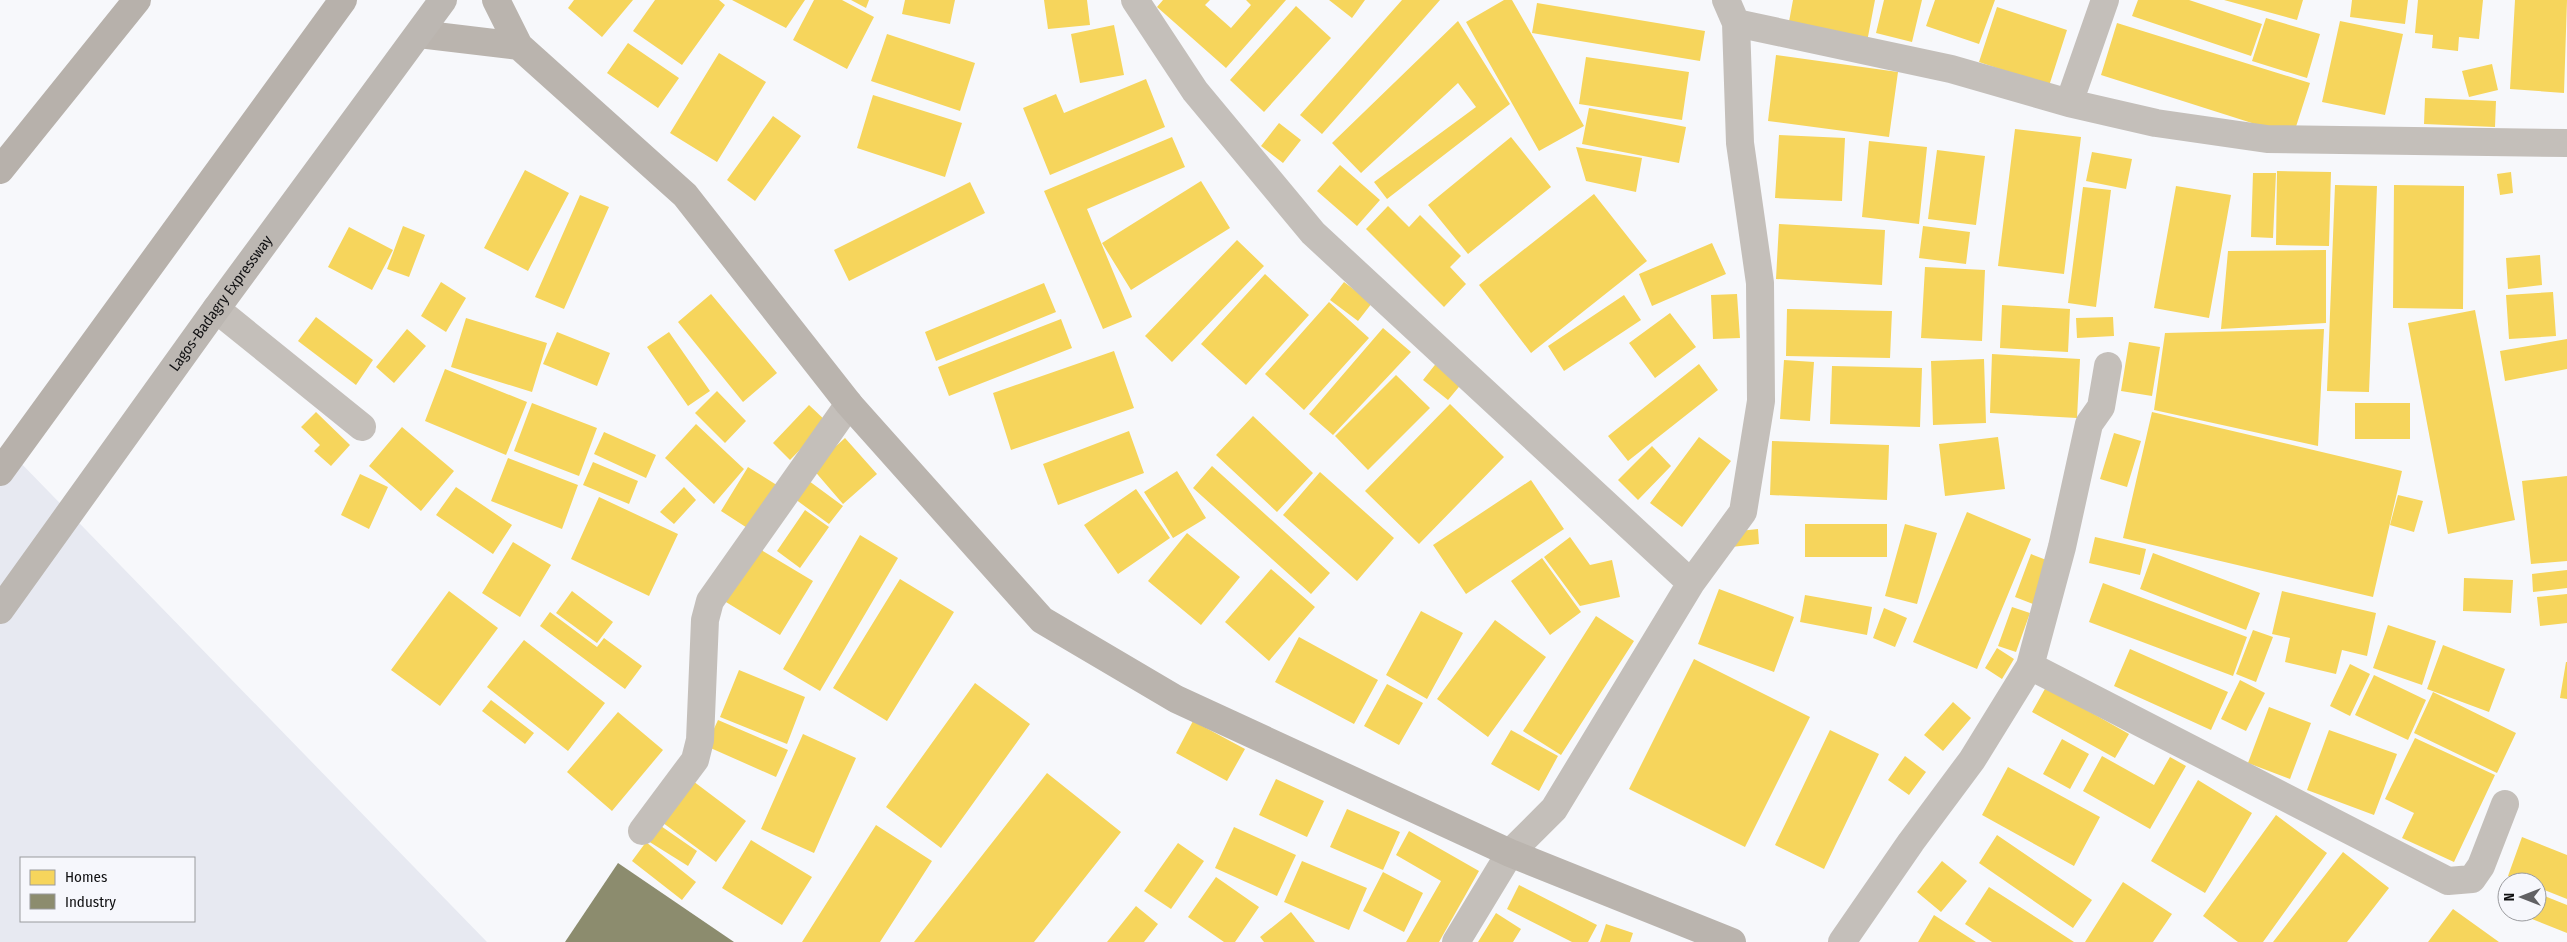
<svg xmlns="http://www.w3.org/2000/svg" width="2567" height="942" font-family="'Fira Sans Condensed',sans-serif">
	<style>
		.built { fill: #e7e9f1; fill-rule: evenodd }
		.homes { fill: #f6d55c }
		.industry { fill: #8c8c6e }
		.lines { fill: none; stroke-linecap: round; stroke-linejoin: round }
		.street { stroke: #c4bfba; stroke-width: 28 }
		.secondary { stroke: #bab4ae; stroke-width: 28 }
		.primary { stroke: #bcb7b2; stroke-width: 28 }
		.highway { stroke: #b7b1ab; stroke-width: 28 }
		.labels { text-anchor: middle; stroke-width: 5; stroke-linejoin: round; paint-order: stroke }
		.street-label { font-size: 15px; fill: #101012; stroke: #f6f7fc }
	</style>
	<rect width="100%" height="100%" fill="#f7f8fb"/>
	<!-- built -->
	<path class="built" d="M14,456l473,486h-487v-464zM21,858h173v63h-173z"/>
	<!-- homes -->
	<path class="homes" d="M574,0h59l-31,37 -34,-29z
		M655,0h64l6,5 -43,60 -49,-34z
		M732,0h73l-19,28z
		M814,0h28l32,17 -27,52 -54,-29z
		M851,0h18l-3,8z
		M905,0h50l-5,24 -48,-10z
		M1044,0h43l3,25 -42,4z
		M1163,0h47l-5,5 26,23 20,-23 -5,-5h40l-60,68 -69,-61z
		M1329,0h36l-13,18z
		M1402,0h38l-118,134 -22,-19z
		M1504,0h8l72,126 -45,25 -73,-129z
		M1793,0h82l-8,42 -79,-15z
		M1884,0h38l-10,42 -36,-9z
		M1935,0h60l-16,44 -53,-18z
		M2138,0h51l73,24 -11,32 -119,-40z
		M2224,0h79l-6,20z
		M2352,0h56l-3,24 -55,-7z
		M2418,0h65l-4,39 -20,-2 -1,14 -26,-3 1,-13 -18,-2z
		M2515,0h52l-3,93 -54,-4z
		M1537,3l168,28 -5,30 -168,-28z
		M1296,6l35,32 -67,74 -34,-32z
		M1997,7l70,23 -18,56 -70,-24z
		M2266,18l54,16 -13,44 -55,-17z
		M1458,21l52,83 -123,95 -13,-17 102,-75 -18,-24 -97,90 -29,-30z
		M2340,21l63,13 -18,81 -63,-13z
		M2117,23l193,60 -17,53 -192,-61z
		M1114,25l10,50 -44,8 -9,-49z
		M887,34l88,29 -15,48 -89,-30z
		M628,43l51,35 -21,30 -51,-35z
		M719,53l47,29 -49,80 -47,-29z
		M1776,55l122,17 -9,65 -121,-16z
		M1586,57l103,15 -7,48 -103,-16z
		M2492,64l6,26 -29,7 -7,-26z
		M1146,79l19,48 -115,48 -27,-67 33,-14 8,19z
		M873,95l89,28 -17,54 -88,-29z
		M2425,98l71,3 -1,26 -71,-3z
		M1589,108l97,19 -7,36 -97,-19z
		M773,116l28,20 -46,65 -28,-21z
		M1279,123l22,17 -18,23 -22,-17z
		M2015,129l66,8 -17,137 -66,-8z
		M1779,135l66,3 -3,63 -67,-3z
		M1172,137l13,30 -98,42 45,108 -29,12 -59,-138z
		M1511,137l40,50 -83,67 -40,-49z
		M1869,141l58,6 -8,77 -57,-7z
		M1576,147l66,11 -6,34 -50,-11z
		M1937,150l48,6 -9,69 -48,-6z
		M2092,152l40,7 -6,30 -40,-8z
		M1340,165l40,35 -23,26 -40,-35z
		M525,170l44,23 -41,78 -44,-23z
		M2277,171l54,1 -2,74 -53,-1z
		M2511,172l2,21 -13,2 -3,-21z
		M2253,173h23l-3,65 -22,-1z
		M1201,181l29,47 -99,62 -29,-47z
		M970,182l15,31 -136,68 -15,-31z
		M2335,185l42,1 -8,206 -42,-1z
		M2394,185l70,1 -1,123 -70,-1z
		M2176,186l55,9 -22,123 -55,-10z
		M2083,187l28,3 -15,117 -28,-4z
		M1594,194l53,67 -116,92 -52,-68z
		M580,195l29,12 -45,102 -29,-12z
		M1388,206l21,21 11,-12 41,41 -11,11 16,17 -22,23 -78,-78z
		M1779,224l106,6 -3,55 -106,-6z
		M403,226l22,9 -16,42 -22,-8z
		M1923,226l47,6 -4,32 -47,-6z
		M349,227l44,23 -21,40 -44,-23z
		M1237,240l27,26 -92,96 -27,-26z
		M1712,243l14,31 -74,32 -13,-32z
		M2326,250v73l-105,6 7,-78z
		M2540,255l2,30 -34,4 -2,-31z
		M1925,267l60,3 -3,71 -61,-3z
		M1265,274l44,41 -63,70 -45,-41z
		M441,282l25,16 -20,34 -25,-16z
		M1344,282l28,21 -14,18 -28,-21z
		M1044,283l12,29 -120,49 -11,-29z
		M2553,292l3,44 -47,3 -3,-44z
		M711,294l66,79 -34,29 -65,-80z
		M1737,294l3,44 -27,1 -2,-44z
		M1624,295l17,25 -77,51 -16,-25z
		M1329,302l40,36 -65,72 -39,-36z
		M2002,305l68,4 -2,43 -68,-4z
		M1787,309l105,2 -2,47 -104,-2z
		M2475,310l40,210 -67,14 -40,-211z
		M1670,313l26,34 -41,31 -26,-35z
		M316,317l57,43 -17,25 -58,-44z
		M2113,317l1,19 -37,2 -1,-20z
		M466,318l81,25 -15,49 -81,-25z
		M1061,319l11,29 -123,48 -11,-29z
		M1383,328l28,24 -78,83 -24,-21z
		M407,329l19,17 -32,37 -18,-16z
		M2324,329l-6,117 -164,-36 11,-77z
		M557,332l53,21 -13,33 -54,-22z
		M669,332l41,59 -22,15 -41,-59z
		M2567,339v30l-62,12 -5,-30z
		M2129,342l31,5 -8,49 -31,-5z
		M1114,351l20,57 -123,42 -18,-57z
		M1992,354l88,5 -3,59 -87,-5z
		M1984,359l2,64 -53,2 -2,-64z
		M1784,360l30,2 -4,59 -30,-2z
		M1438,361l25,21 -15,18 -25,-20z
		M1699,364l19,26 -90,71 -20,-25z
		M1832,366l90,2 -2,59 -90,-3z
		M445,369l82,33 -21,53 -81,-34z
		M1396,375l34,33 -62,62 -33,-34z
		M717,391l29,30 -21,22 -30,-30z
		M532,403l65,25 -18,48 -65,-25z
		M2355,403h55v36h-55z
		M1450,404l54,53 -85,87 -54,-53z
		M809,405l18,17 -37,38 -17,-17z
		M316,412l34,33 -19,21 -17,-15 6,-6 -19,-18z
		M2152,412l250,59 -29,126 -250,-59z
		M1253,416l60,57 -36,39 -61,-57z
		M696,424l48,45 -30,35 -49,-46z
		M402,427l52,44 -33,40 -52,-45z
		M1129,431l15,42 -86,32 -15,-41z
		M604,432l52,23 -10,23 -52,-24z
		M2114,433l27,8 -14,46 -27,-8z
		M1699,437l32,24 -49,66 -32,-24z
		M1998,437l7,52 -60,7 -6,-52z
		M845,438l32,36 -34,30 -31,-36z
		M1772,441l117,4 -2,55 -117,-5z
		M1652,446l19,20 -33,34 -20,-20z
		M508,458l70,27 -16,44 -71,-28z
		M593,462l45,19 -9,23 -46,-19z
		M1212,466l118,107 -19,21 -118,-106z
		M748,467l35,22 -28,44 -34,-22z
		M1177,471l29,47 -33,20 -29,-46z
		M1320,472l74,66 -37,43 -74,-66z
		M360,474l28,13 -19,42 -28,-14z
		M2567,476v85l-36,3 -9,-83z
		M1531,480l33,49 -98,65 -33,-49z
		M809,481l34,25 -14,18 -34,-25z
		M456,487l56,38 -19,29 -57,-39z
		M684,487l12,13 -22,24 -14,-12z
		M1136,489l34,49 -52,36 -34,-49z
		M2398,495l25,6 -9,31 -24,-7z
		M599,497l79,37 -29,62 -78,-37z
		M805,510l24,17 -29,41 -23,-17z
		M1967,512l64,27 -54,130 -64,-27z
		M1805,524h82v33h-82z
		M1905,524l32,9 -20,71 -32,-8z
		M1758,529l1,15 -28,3 -1,-15z
		M1187,533l53,44 -39,48 -53,-44z
		M860,535l38,23 -78,133 -37,-22z
		M1570,537l20,28 22,-5 8,37 -40,9 -36,-49z
		M2095,537l51,12 -6,26 -51,-12z
		M513,542l38,23 -31,52 -38,-24z
		M753,545l60,36 -33,54 -59,-36z
		M2153,553l107,40 -14,37 -106,-41z
		M2031,554l18,7 -16,43 -18,-7z
		M1542,558l39,54 -31,23 -39,-54z
		M1271,569l44,38 -46,54 -44,-39z
		M2567,570v18l-34,4 -1,-18z
		M2464,578l49,2 -2,33 -48,-2z
		M900,579l54,33 -67,109 -54,-33z
		M2103,583l144,54 -14,39 -144,-54z
		M1719,589l75,28 -20,55 -76,-28z
		M449,591l49,37 -58,78 -49,-36z
		M572,591l41,31 -16,21 -41,-30z
		M2282,591l94,22 -9,43 -25,-6 -6,24 -51,-12 5,-24 -18,-4z
		M2567,594v29l-27,3 -3,-29z
		M1805,595l67,12 -5,28 -67,-13z
		M2012,607l18,6 -14,39 -18,-6z
		M1884,608l23,10 -12,29 -22,-9z
		M1421,611l42,22 -36,66 -41,-24z
		M550,612l47,35 7,-9 38,28 -17,23 -85,-63z
		M1596,616l38,25 -73,114 -38,-24z
		M1495,620l51,37 -58,80 -51,-38z
		M2388,625l48,16 -14,44 -49,-17z
		M2253,630l20,7 -17,45 -20,-8z
		M1299,637l79,43 -24,44 -79,-42z
		M524,640l81,63 -37,48 -81,-64z
		M2443,645l62,24 -16,43 -62,-23z
		M1997,648l17,11 -12,20 -17,-11z
		M2130,649l98,43 -17,38 -97,-44z
		M1694,659l116,58 -65,130 -116,-58z
		M2566,662h1v37l-7,-1z
		M2350,664l20,10 -20,42 -20,-10z
		M739,670l66,27 -18,47 -67,-27z
		M2374,675l52,25 -18,40 -53,-25z
		M2240,680l25,13 -19,38 -25,-12z
		M975,683l55,41 -89,124 -55,-41z
		M1387,684l36,19 -24,42 -35,-19z
		M2046,687l83,47 -14,24 -83,-46z
		M2433,692l83,41 -19,40 -83,-40z
		M491,700l43,33 -9,11 -43,-33z
		M1953,702l18,16 -28,33 -19,-16z
		M2269,707l42,16 -21,56 -42,-16z
		M618,712l45,38 -51,61 -45,-39z
		M718,720l70,30 -12,27 -70,-31z
		M1193,721l52,28 -18,32 -51,-28z
		M1511,730l47,26 -19,35 -48,-27z
		M1830,730l49,24 -55,115 -49,-24z
		M2329,730l68,24 -23,61 -67,-25z
		M803,734l53,24 -42,95 -53,-24z
		M2415,738l80,37 -41,87 -52,-24 12,-25 -29,-14z
		M2062,739l27,15 -19,35 -27,-15z
		M1905,756l21,16 -17,23 -21,-15z
		M2102,756l52,29 16,-28 16,9 -36,63 -67,-38z
		M2008,767l92,50 -26,49 -92,-51z
		M1047,773l74,59 -87,110h-120z
		M685,775l61,46 -30,41 -61,-45z
		M1276,779l48,22 -17,36 -48,-22z
		M2198,780l54,33 -47,80 -54,-32z
		M1347,809l53,23 -17,38 -53,-23z
		M2276,815l51,38 -64,89h-25l-35,-26z
		M658,824l39,27 -9,15 -40,-25z
		M876,825l56,36 -52,81h-78z
		M1234,827l62,28 -19,41 -62,-28z
		M1409,831l70,40 -40,71h-33l35,-61 -45,-26z
		M1997,835l95,65 -19,28 -94,-65z
		M2522,837l45,18v44l-30,-12v-5h-13l-16,-6z
		M751,840l61,37 -30,48 -60,-37z
		M646,842l50,40 -14,18 -50,-39z
		M1178,843l26,18 -33,48 -27,-18z
		M2343,852l46,36 -42,54h-74z
		M1302,861l65,27 -18,42 -65,-28z
		M1942,861l25,20 -26,31 -24,-20z
		M1383,872l40,21 -19,39 -41,-21z
		M1216,877l43,30 -24,35h-11l-36,-25z
		M2123,882l49,32 -19,28h-68z
		M1519,885l78,40 -9,17h-16l-65,-33z
		M1989,887l85,55h-82l-27,-18z
		M2542,895l25,10v28l-35,-14 3,-7h2z
		M1136,906l22,18 -14,18h-37z
		M2453,909l46,33h-71z
		M1291,912l24,30h-51l-4,-5z
		M1496,913l25,16 -8,13h-35z
		M1934,915l42,27h-58z
		M1606,924l27,9 -3,9h-30z"/>
	<!-- industry -->
	<path class="industry" d="M618,863l116,79h-169z"/>
	<g class="lines">
		<!-- street -->
		<path class="street" d="M1135,0l60,91 118,142 378,350
			M1726,0l10,23 215,46 118,34 87,20 111,16 300,4
			M2069,103l36,-103
			M216,309l146,118
			M2030,666l418,215 24,-2 9,-13 24,-62
			M642,831l53,-71 5,-20 5,-120 5,-19 139,-197
			M1456,942l54,-89 44,-44 137,-226 52,-71 18,-111 -1,-118 -20,-140 -4,-120
			M1842,942l69,-100 61,-82 58,-94 32,-119 27,-123 12,-17 7,-41"/>
		<!-- secondary -->
		<path class="secondary" d="M496,0l23,46 166,149 164,209 193,216 134,79 334,154 222,89
			M419,34l100,12"/>
		<!-- primary -->
		<path class="primary" id="s1" d="M0,610l216,-301 227,-309"/>
		<!-- highway -->
		<path class="highway" d="M0,170l137,-170
			M0,472l343,-472"/>
	</g>
	<g class="labels">
		<!-- street labels -->
		<g class="street-label">
			<text dy="5" stroke="none"><textPath href="#s1" startOffset="378">Lagos-Badagry Expressway</textPath></text>
		</g>
	</g>
	<!-- legend -->
	<rect x="20" y="857" width="175" height="65" fill="#f6f7fc" stroke="#9a9b9e"/>
	<rect x="30" y="870" width="25" height="15" fill="#f6d55c" stroke="#9a9b9e"/>
	<text x="65" y="882" font-size="15" fill="#101012">Homes</text>
	<rect x="30" y="894" width="25" height="15" fill="#8c8c6e" stroke="#9a9b9e"/>
	<text x="65" y="907" font-size="15" fill="#101012">Industry</text>
	<!-- north arrow -->
	<g transform="translate(2522 897) rotate(270)"><circle r="24" fill="#f6f7fc" stroke="#9a9b9e"/>
	<path d="M0-4L9 19L0 12L-9 19Z" fill="#616164"/>
	<text y="-8" font-size="14" font-weight="bold" text-anchor="middle" fill="#101012">N</text>
	</g>
</svg>
